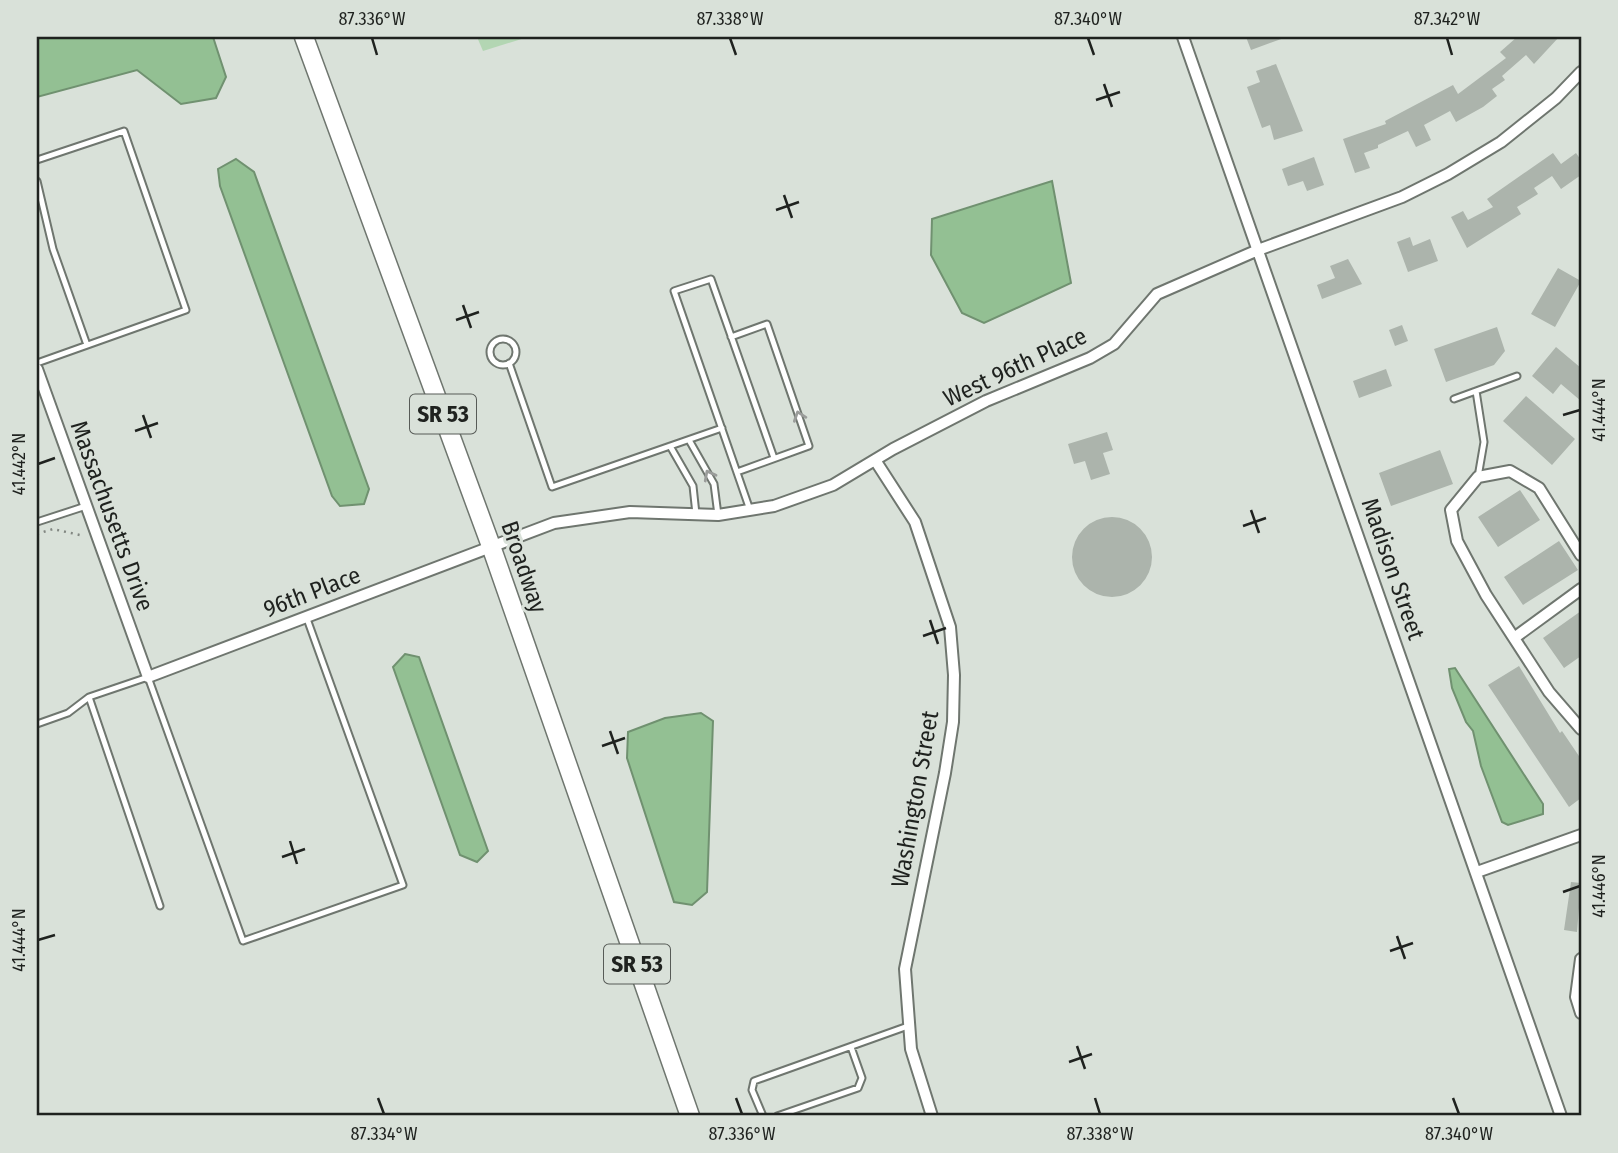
<svg xmlns="http://www.w3.org/2000/svg" width="1618" height="1153" font-family="'Fira Sans Condensed',sans-serif">
	<style>
		.green { fill: #b3d6b3 }
		.water { fill: #93c093; stroke: #709170; stroke-width: 2 }
		.building { fill: #acb4ac }
		.lines { fill: none; stroke-linecap: round; stroke-linejoin: round }
		.service-casing { stroke: #6f766f; stroke-width: 9 }
		.minor-casing { stroke: #6f766f; stroke-width: 14 }
		.primary-casing { stroke: #6f766f; stroke-width: 21 }
		.path { stroke: #828782; stroke-width: 2.5; stroke-dasharray: 2 5; stroke-linecap: butt }
		.service { stroke: #fff; stroke-width: 5 }
		.minor { stroke: #fff; stroke-width: 10 }
		.primary { stroke: #fff; stroke-width: 18 }
		.oneway { stroke: #9a9c9a }
		.ticks { fill: none; stroke: #1f221f; stroke-width: 2.5 }
		.labels { text-anchor: middle; stroke-width: 6; stroke-linejoin: round; paint-order: stroke }
		.shield { fill: #d9e1d9; stroke: #575b57; stroke-width: 2 }
		.shield-label { font-size: 23px; font-weight: bold; fill: #1f221f }
		.street-label { font-size: 24px; fill: #1f221f; stroke: #d9e1d9 }
		.neatline { fill: none; stroke: #1f221f; stroke-width: 2.5 }
		.ticks-label { font-size: 18px; text-anchor: middle; fill: #1f221f }
	</style>
	<rect width="100%" height="100%" fill="#d9e1d9"/>
	<!-- green -->
	<path class="green" d="M477,37h51l-45,14z"/>
	<!-- water -->
	<path class="water" d="M37,37h176l13,40 -10,21 -35,6 -44,-34 -100,27z
		M236,159l18,13 115,317 -5,15 -24,2 -8,-10 -112,-310 -2,-17z
		M1052,181l19,102 -87,40 -22,-10 -31,-58 1,-36z
		M405,654l14,3 69,194 -11,11 -17,-7 -67,-188z
		M1455,668l88,136v10l-35,11 -6,-3 -21,-56 -8,-35 -7,-9 -14,-34 -3,-19z
		M701,713l12,8 -6,171 -15,13 -18,-3 -47,-144 1,-26 37,-14z"/>
	<!-- building -->
	<path class="building" d="M1246,37h38v1l-33,12z
		M1517,37h42l-25,27 -8,-9 -24,21 3,4 -13,9 5,7 -14,11 -27,15 -6,-11 -26,14 7,15 -15,7 -8,-16 -30,14v3l-14,5 6,15 -15,5 -12,-34 43,-15 -1,-3 68,-36 5,9 48,-36 -6,-6z
		M1276,64l27,67 -29,9 -4,-15 -8,3 -15,-41 13,-5 -4,-11z
		M1553,153l8,11 15,-11 5,7v15l-20,14 -9,-13 -18,12 4,6 -21,13 4,7 -54,34 -16,-31 12,-6 5,9 25,-13 -6,-8z
		M1314,157l10,28 -17,6 -4,-10 -15,5 -6,-17z
		M1410,237l3,9 17,-7 8,22 -30,11 -11,-30z
		M1348,259l14,25 -40,15 -5,-14 18,-7 -5,-12z
		M1558,268l23,13 -26,46 -24,-13z
		M1402,325l6,16 -13,5 -6,-16z
		M1497,327l8,24 -11,14 -48,17 -12,-33z
		M1556,347l25,21v33l-20,-17 -8,10 -21,-18z
		M1386,369l6,17 -33,12 -6,-17z
		M1526,396l49,43 -23,26 -49,-44z
		M1107,432l6,18 -10,3 7,21 -19,6 -6,-19 -11,3 -6,-20z
		M1440,450l13,34 -62,22 -12,-33z
		M1520,490l20,30 -42,27 -20,-30z
		M1072 557a40 40 0 1 1 80 0a40 40 0 1 1-80 0Z
		M1559,541l19,29 -55,35 -19,-28z
		M1581,611v45l-17,12 -21,-30z
		M1519,666l41,67 2,-2 19,28v39l-12,9 -81,-122z
		M1571,882l10,1 -4,49 -13,-2z"/>
	<g class="lines">
		<defs>
			<path id="service" d="M37,160l87,-29 62,179 -149,53
				M37,181l16,68 34,96
				M731,337l36,-13 42,122 -72,26
				M490 352a13 13 0 1 1 26 0a13 13 0 1 1-26 0Z
				M509,363l43,124 170,-59
				M1476,391l8,51 -6,35
				M1454,399l63,-23
				M689,440l25,44 4,31
				M670,446l23,40 3,28
				M750,510l-76,-219 37,-12 63,179
				M37,522l49,-16
				M89,697l71,209
				M37,724l31,-11 21,-16 59,-20 95,264 160,-56 -97,-269
				M763,1116l-11,-26 2,-9 154,-55
				M777,1116l81,-28 4,-10 -11,-31"/>
			<path id="minor" d="M1183,37l378,1079
				M37,369l111,308 406,-154 76,-11 88,3 56,-9 59,-21 60,-36 93,-48 104,-43 24,-14 43,-50 101,-44 144,-53 46,-23 53,-32 55,-44 25,-26
				M875,460l40,62 35,105 4,48 -1,47 -8,51 -40,196 6,80 21,67
				M1581,555l-42,-67 -29,-17 -32,6 -27,33 6,31 29,54 63,97 32,37
				M1514,638l67,-49
				M1477,872l104,-37
				M1581,959l-5,38 5,16"/>
			<path id="primary" d="M304,37l187,509 199,570"/>
		</defs>
		<!-- service casing -->
		<use href="#service" class="service-casing"/>
		<!-- minor casing -->
		<use href="#minor" class="minor-casing"/>
		<!-- primary casing -->
		<use href="#primary" class="primary-casing"/>
		<!-- path -->
		<path class="path" d="M37,534l16,-5 27,6"/>
		<!-- service -->
		<use href="#service" class="service"/>
		<!-- minor -->
		<use href="#minor" class="minor"/>
		<!-- primary -->
		<use href="#primary" class="primary"/>
	</g>
	<!-- one-way arrows -->
	<defs><path id="oneway-chevron" d="M-2-3.5L2.5 0L-2 3.5" fill="none" stroke-width="1.6" stroke-linecap="round" stroke-linejoin="round" transform="scale(1.75)"/></defs>
	<g class="oneway">
		<use href="#oneway-chevron" transform="translate(799 416) rotate(-109)"/>
		<use href="#oneway-chevron" transform="translate(709 475) rotate(-118)"/>
	</g>
	<!-- ticks -->
	<path class="ticks" d="M372,38l5,17M730,38l6,17M1088,38l6,17M1447,38l5,17M1104,84l8,23M1096,100l24,-8M784,195l8,23M776,210l23,-8M463,305l8,23M456,320l23,-8M143,415l8,23M1563,415l17,-5M135,431l23,-8M38,464l17,-6M1251,510l8,23M1243,526l23,-8M930,620l8,24M923,636l23,-8M610,731l8,23M602,746l23,-8M290,841l7,23M282,857l23,-8M1563,892l17,-6M1397,936l8,23M38,940l17,-5M1390,951l23,-8M1077,1046l8,23M1069,1062l23,-8M378,1098l6,16M736,1098l6,16M1095,1098l5,16M1453,1098l6,16"/>
	<g class="labels">
		<!-- shield labels -->
		<g class="shield">
			<rect x="410" y="394.5" width="66" height="39" rx="5"/>
			<rect x="604" y="944.5" width="66" height="39" rx="5"/>
		</g>
		<g class="shield-label">
			<text x="443" y="422">SR 53</text>
			<text x="637" y="972">SR 53</text>
		</g>
		<!-- street labels -->
		<g class="street-label">
			<text transform="translate(1015 367) rotate(-25)" y="8">West 96th Place</text>
			<text transform="translate(112 516) rotate(70)" y="8">Massachusetts Drive</text>
			<text transform="translate(524 567) rotate(71)" y="8">Broadway</text>
			<text transform="translate(1393 569) rotate(71)" y="8">Madison Street</text>
			<text transform="translate(312 592) rotate(-21)" y="8">96th Place</text>
			<text transform="translate(915 799) rotate(-80)" y="8">Washington Street</text>
		</g>
	</g>
	<!-- border -->
	<rect width="1618" height="1153" fill="none" stroke="#d9e1d9" stroke-width="77"/>
	<rect x="38" y="38" width="1542" height="1076" class="neatline"/>
	<g class="ticks-label">
		<text x="372" y="25">87.336°W</text>
		<text x="730" y="25">87.338°W</text>
		<text x="1088" y="25">87.340°W</text>
		<text x="1447" y="25">87.342°W</text>
		<text transform="translate(1599 410) rotate(-90)" y="6">41.444°N</text>
		<text transform="translate(19 464) rotate(-90)" y="6">41.442°N</text>
		<text transform="translate(1599 886) rotate(-90)" y="6">41.446°N</text>
		<text transform="translate(19 940) rotate(-90)" y="6">41.444°N</text>
		<text x="384" y="1140">87.334°W</text>
		<text x="742" y="1140">87.336°W</text>
		<text x="1100" y="1140">87.338°W</text>
		<text x="1459" y="1140">87.340°W</text>
	</g>
</svg>
